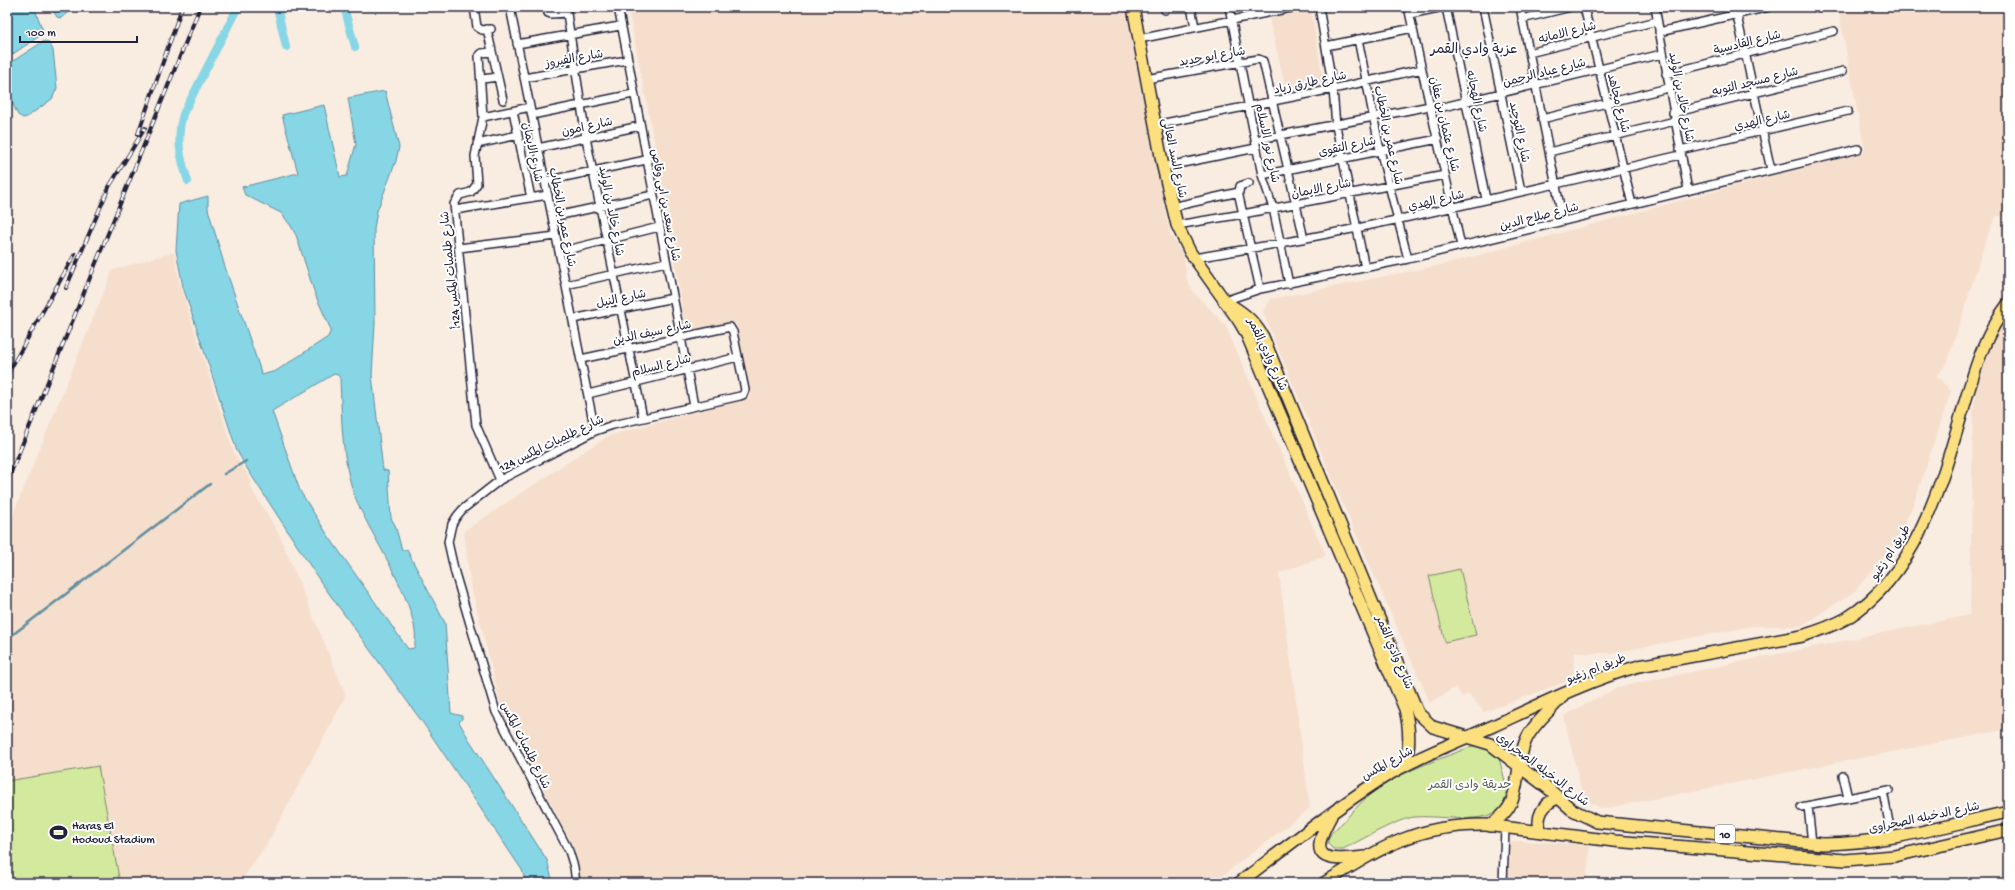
<svg xmlns="http://www.w3.org/2000/svg" width="2015" height="890" font-family="'Gochi Hand','Playpen Sans Arabic',sans-serif">
	<style>
		.built { fill: #f5decc }
		.green { fill: #d3e99e; stroke: #7a866c }
		.water { fill: #87d6e5; stroke: #5f8ea1; fill-rule: evenodd }
		.lines { fill: none; stroke-linecap: round; stroke-linejoin: round }
		.stream { stroke: #5f8ea1; stroke-width: 2.5 }
		.canal { stroke: #87d6e5; stroke-width: 8 }
		.minor-casing { stroke: #22223b; stroke-width: 10 }
		.primary-casing { stroke: #22223b; stroke-width: 14 }
		.minor { stroke: #fff; stroke-width: 7 }
		.primary { stroke: #fce080; stroke-width: 11 }
		.rail-casing { stroke: #22223b; stroke-width: 4 }
		.rail { stroke: #fff; stroke-width: 2.5; stroke-dasharray: 8; stroke-linecap: butt }
		.labels { text-anchor: middle; stroke-width: 4; stroke-linejoin: round; paint-order: stroke }
		.shield { fill: #fff; stroke: #646476; stroke-width: 1 }
		.shield-label { font-size: 11px; font-weight: bold; fill: #22223b }
		.street-label { font-size: 12px; fill: #22223b; stroke: #fff }
		.park-label { font-size: 12px; fill: #575e59; stroke: #fff }
		.poi-label { font-size: 12px; fill: #22223b; stroke: #fff; text-anchor: start }
		.quarter-label { font-size: 14px; fill: #22223b; stroke: #fff }
	</style>
	<rect width="100%" height="100%" fill="#f9ece1"/>
	<filter id="ink" filterUnits="userSpaceOnUse"><feTurbulence type="fractalNoise" baseFrequency=".025" numOctaves="2"/><feDisplacementMap in="SourceGraphic" scale="8" xChannelSelector="R" yChannelSelector="G"/><feConvolveMatrix kernelMatrix="1 2 1 2 8 2 1 2 1" color-interpolation-filters="sRGB"/></filter>
	<g filter="url(#ink)">
		<!-- built -->
		<path class="built" d="M628,7h498l44,227 14,22 3,25 8,13 30,31 101,231 -47,17 31,235 -97,75h-633l-3,-27 -65,-131h-6l-36,-143 -6,-51 144,-95 143,-39 -15,-73 -50,9 -19,-126z
			M1838,7h170v209l-2,1 -10,-1 -10,23 -39,125 -11,12 15,15 -37,112 -17,37 -42,51 -54,35h-48l-141,27h-37l-2,26 -89,33 -15,-18 -7,3 -6,-10 -26,16 -88,-201 -79,-190 8,-13 171,-34 423,-114z
			M1311,9l13,77 -37,7 -18,-75z
			M174,252l6,34 54,167 18,29 -3,3 29,47 67,161 -1,6 -77,145 -28,39h-232v-354l106,-259z
			M2008,316v413l-406,80 -19,-11 -19,-82 54,-29 352,-72 3,-203 5,-29 17,-46z
			M1521,841l69,4 -4,38h-78l-1,-40z"/>
		<!-- green -->
		<path class="green" d="M1460,569l16,66 -31,7 -16,-66z
			M1472,746c9,-1 22,2 26,11 3,6 4,13 6,20 15,58 -57,37 -89,40 -17,1 -55,24 -72,32h-10l-5,-5c-1,-10 9,-16 15,-22 11,-12 22,-25 36,-34 27,-19 63,-29 93,-42z
			M98,766l22,117h-113v-102z"/>
		<!-- water -->
		<path class="water" d="M7,7h27l9,24 -2,4 -34,23z
			M51,7h23l-13,11 -4,-1z
			M44,41l4,1 5,8 4,38 -5,11 -25,18 -4,1 -5,-3 -11,-23v-27z
			M385,91l14,56 -3,14 -19,50 -3,18 1,95 -3,51 11,95 5,1 3,47 4,7 7,25h5l38,73 6,90 11,3v3l-3,3 11,19 77,119 6,23h-27l-4,-13 -99,-147 -103,-142 -72,-111 -11,-19 -54,-164 -7,-37 3,-46 29,-8v13l17,58 37,108 14,-4 52,-34 3,-7 -16,-36 -19,-59 -5,-9 -10,-13 -36,-18 -3,-8 56,-14 -16,-58 42,-10 16,72 7,-1 9,-32 -8,-46zM334,374l4,1 2,3c2,42 1,87 18,126 14,33 67,111 56,144l-6,1 -81,-115 -27,-43 -28,-80z"/>
		<g class="lines">
			<!-- stream -->
			<path class="stream" d="M224,474l22,-13
				M7,639l203,-155"/>
			<!-- canal -->
			<path class="canal" d="M277,7l9,40
				M344,7l11,40
				M188,181c-8,-23 -12,-43 -5,-67l55,-107"/>
			<defs>
				<path id="minor" d="M474,7l3,20 5,3 9,-1
					M510,7l85,424
					M548,7v6l3,1 16,-1
					M566,7l20,131 57,280
					M618,7l76,399
					M1165,7v3
					M1191,7l4,20
					M1229,7l33,168 11,33 16,76
					M1319,7l14,82 3,37 29,142
					M1408,7l53,239
					M1446,7l40,192
					M1483,7l38,184
					M1520,7l43,214
					M1584,7l48,197
					M1655,7l33,184
					M1735,7l36,163
					M1410,14l33,-7
					M1522,19l49,-12
					M487,29l16,71
					M1659,32l110,-25
					M1139,39l157,-32
					M1358,39l22,111 28,109
					M517,44l103,-18
					M1326,46l87,-18
					M492,52l-10,1 -3,3 4,61 -8,39 2,28 -6,8 -11,3 -6,9 22,221 24,55
					M1529,53l128,-32
					M1666,74l168,-43
					M524,78l103,-18
					M482,79l16,-2
					M1146,79l112,-20 5,2 41,178
					M1431,110l231,-56
					M513,111l18,87
					M1673,113l170,-42
					M532,115l101,-21
					M483,117l47,-10
					M1542,119l126,-31
					M1155,125l178,-36 89,-20
					M1255,140l175,-34
					M477,144l41,-9
					M538,148l102,-22
					M1680,150l168,-39
					M1549,152l126,-31
					M1163,167l93,-19
					M1262,175l176,-36
					M545,181l101,-21
					M1238,192l22,97
					M1172,207l67,-15 1,-6 9,-3
					M455,210l93,-15
					M552,217l101,-22
					M1177,225l66,-11 202,-39
					M459,248l97,-12
					M559,252l100,-25
					M1194,258c164,-26 326,-66 487,-103
					M566,285l100,-23
					M1224,301l36,-12 148,-30 450,-110
					M573,319l100,-21
					M588,394l150,-37
					M1843,776l5,22
					M1883,791l9,48
					M1808,806l4,37
					M1801,807l88,-17
					M576,883l-2,-16 -5,-16 -73,-139 -41,-139 -7,-31 4,-18 5,-8 6,-7 37,-29 95,-49 18,-6 127,-29 3,-1 2,-5 -12,-58 -3,-5 -149,32
					M1503,883l2,-55"/>
				<path id="primary" d="M1133,7l30,160 14,58 13,27 49,69 7,12 159,376c5,21 5,37 0,57
					M1224,301c17,10 29,18 39,36l155,376 15,14 57,17 59,45 22,20 26,13 226,22c66,-1 121,-18 185,-32
					M1331,816c-24,43 -8,46 33,41
					M1490,826c8,-7 17,-13 21,-23 8,-16 6,-44 15,-63 7,-16 24,-29 36,-43
					M1541,832c-6,-15 2,-29 17,-34
					M1239,883c46,-35 91,-71 139,-102 36,-23 77,-38 115,-55 48,-22 96,-46 146,-60l163,-30c16,-5 31,-10 45,-18 71,-45 94,-134 116,-209 11,-37 21,-74 45,-105
					M1324,883c57,-35 92,-59 162,-58l128,16 231,19 50,-4 113,-26"/>
			</defs>
			<!-- minor casing -->
			<use href="#minor" class="minor-casing"/>
			<!-- primary casing -->
			<use href="#primary" class="primary-casing"/>
			<!-- minor -->
			<use href="#minor" class="minor"/>
			<!-- primary -->
			<use href="#primary" class="primary"/>
			<defs>
				<path id="rail" d="M138,134l44,-127
					M66,288l43,-101 36,-59
					M7,375l68,-121
					M7,482l193,-475"/>
			</defs>
			<!-- rail casing -->
			<use href="#rail" class="rail-casing"/>
			<!-- rail -->
			<use href="#rail" class="rail"/>
		</g>
	</g>
	<!-- icons -->
	<defs>
		<symbol id="stadium-bare" viewBox="-9 -9 18 18"><path d="M0-5a6.5 5 0 1 0 0 10a6.5 5 0 1 0 0-10ZM-3.5-1.8h7v3.6h-7Z" fill="#22223b" stroke="#fff" stroke-width="2.5" paint-order="stroke"/></symbol>
	</defs>
	<g fill-rule="evenodd">
		<use href="#stadium-bare" x="46" y="820" width="25" height="25"/>
	</g>
	<g class="labels">
		<!-- shield labels -->
		<rect class="shield" x="1715" y="825" width="20" height="18" rx="3"/>
		<g class="shield-label">
			<text x="1725" y="838">10</text>
		</g>
		<!-- street labels -->
		<g class="street-label">
			<text transform="translate(1567 32) rotate(-14)" y="4">شارع الامانه</text>
			<text transform="translate(1747 42) rotate(-14)" y="4">شارع القادسية</text>
			<text transform="translate(1212 56) rotate(-10)" y="4">شارع ابو حديد</text>
			<text transform="translate(574 58) rotate(-10)" y="4">شارع الفيروز</text>
			<text transform="translate(1544 72) rotate(-14)" y="4">شارع عباد الرحمن</text>
			<text transform="translate(1755 81) rotate(-14)" y="4">شارع مسجد التوبه</text>
			<text transform="translate(1310 82) rotate(-12)" y="4">شارع طارق زياد</text>
			<text transform="translate(1682 97) rotate(79)" y="4">شارع خالد بن الوليد</text>
			<text transform="translate(1477 101) rotate(78)" y="4">شارع الهجانه</text>
			<text transform="translate(1619 103) rotate(76)" y="4">شارع مجاهد</text>
			<text transform="translate(1762 120) rotate(-13)" y="4">شارع الهدي</text>
			<text transform="translate(1445 124) rotate(77)" y="4">شارع عثمان بن عفان</text>
			<text transform="translate(587 126) rotate(-12)" y="4">شارع امون</text>
			<text transform="translate(1520 132) rotate(78)" y="4">شارع التوحيد</text>
			<text transform="translate(1389 135) rotate(78)" y="4">شارع عمر بن الخطاب</text>
			<text transform="translate(1268 143) rotate(78)" y="4">شارع نور الاسلام</text>
			<text transform="translate(1347 146) rotate(-12)" y="4">شارع التقوى</text>
			<text transform="translate(533 152) rotate(78)" y="4">شارع الايمان</text>
			<text transform="translate(1175 158) rotate(78)" y="4">شارع السد العالى</text>
			<text transform="translate(1321 188) rotate(-11)" y="4">شارع الايمان</text>
			<text transform="translate(1436 200) rotate(-13)" y="4">شارع الهدي</text>
			<text transform="translate(666 205) rotate(79)" y="4">شارع سعد بن ابى وقاص</text>
			<text transform="translate(612 211) rotate(79)" y="4">شارع خالد بن الوليد</text>
			<text transform="translate(1539 216) rotate(-14)" y="4">شارع صلاح الدين</text>
			<text transform="translate(563 217) rotate(79)" y="4">شارع عمر بن الخطاب</text>
			<text transform="translate(450 270) rotate(-96)" y="4">شارع طلمبات المكس 124أ</text>
			<text transform="translate(621 298) rotate(-12)" y="4">شارع النيل</text>
			<text transform="translate(652 332) rotate(-12)" y="4">شارع سيف الدين</text>
			<text transform="translate(1268 354) rotate(65)" y="4">شارع وادي القمر</text>
			<text transform="translate(661 365) rotate(-14)" y="4">شارع السلام</text>
			<text transform="translate(551 443) rotate(-26)" y="4">شارع طلمبات المكس 124</text>
			<text transform="translate(1890 552) rotate(-57)" y="4">طريق ام زغيو</text>
			<text transform="translate(1395 652) rotate(67)" y="4">شارع وادي القمر</text>
			<text transform="translate(1596 668) rotate(-21)" y="4">طريق ام زغيو</text>
			<text transform="translate(526 745) rotate(63)" y="4">شارع طلمبات المكس</text>
			<text transform="translate(1387 763) rotate(-29)" y="4">شارع المكس</text>
			<text transform="translate(1543 769) rotate(37)" y="4">شارع الدخيله الصحراوى</text>
			<text transform="translate(1924 817) rotate(-12)" y="4">شارع الدخيله الصحراوى</text>
		</g>
		<!-- park labels -->
		<g class="park-label">
			<text x="1470" y="788">حديقة وادى القمر</text>
		</g>
		<!-- poi labels -->
		<g class="poi-label">
			<text x="72" y="829">Haras El<tspan x="72" dy="14">Hodoud Stadium</tspan></text>
		</g>
		<!-- quarter labels -->
		<g class="quarter-label">
			<text x="1474" y="53">عزبة وادي القمر</text>
		</g>
	</g>
	<!-- margin -->
	<rect width="2015" height="890" fill="none" stroke="#fff" stroke-width="24"/>
	<rect x="12" y="12" width="1991" height="866" fill="none" stroke="#22223b" stroke-width="1.5" filter="url(#ink)"/>
	<!-- scale -->
	<path d="M20 36v6h117v-6" fill="none" stroke="#22223b" stroke-width="2"/>
	<text x="26" y="36" font-size="12" fill="#22223b" stroke="#ffffff" stroke-width="3" paint-order="stroke">100 m</text>
</svg>
